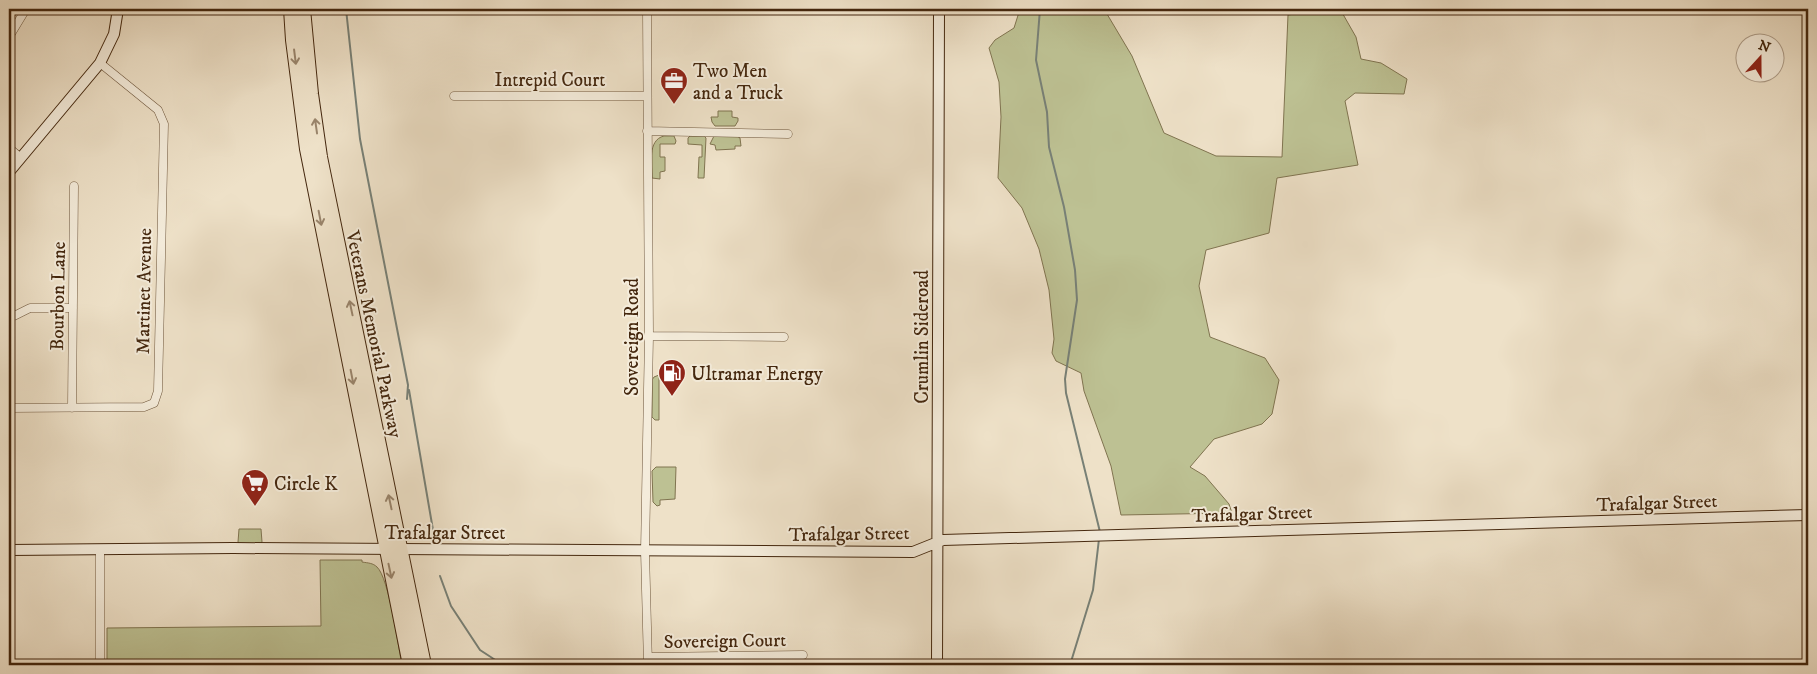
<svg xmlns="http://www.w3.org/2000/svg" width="1817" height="674" font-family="'IM FELL DW Pica',serif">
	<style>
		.green { fill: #bdc193; stroke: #807450 }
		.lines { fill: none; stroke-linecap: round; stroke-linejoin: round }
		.stream { stroke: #788076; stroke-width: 2 }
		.street-casing { stroke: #6e563c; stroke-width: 9 }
		.secondary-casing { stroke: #44270e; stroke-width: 12 }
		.highway-casing { stroke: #44270e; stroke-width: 16 }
		.street { stroke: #f4ecdb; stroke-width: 8 }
		.secondary { stroke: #f4ecdb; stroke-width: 10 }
		.highway { stroke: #eee1c8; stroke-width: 14 }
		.oneway { stroke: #99846b }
		.labels { text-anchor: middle; stroke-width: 4; stroke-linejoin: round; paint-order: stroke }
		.poi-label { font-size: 19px; fill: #44270e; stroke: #f4ecdb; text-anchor: start }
		.street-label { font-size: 19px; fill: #44270e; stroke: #f4ecdb }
	</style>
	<rect width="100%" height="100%" fill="#eee1c8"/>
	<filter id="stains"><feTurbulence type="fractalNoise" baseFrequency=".004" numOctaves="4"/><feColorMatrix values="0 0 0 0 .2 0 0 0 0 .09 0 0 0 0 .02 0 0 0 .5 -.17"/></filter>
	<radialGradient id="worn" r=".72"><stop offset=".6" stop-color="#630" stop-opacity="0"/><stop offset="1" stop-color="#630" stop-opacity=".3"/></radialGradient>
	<!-- green -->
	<path class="green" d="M1020,9h81l6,5 25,42 32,77 52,23 66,1 6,-142 40,-6h12l16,28 5,22 20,4 26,16 -3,15 -49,-1 -10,8 13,64 -81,13 -8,55 -63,17 -7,36 11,51 55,21 14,22 -7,34 -10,10 -48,15 -24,28 15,9 24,28 3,9 -111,2 -10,-49 -27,-75 -3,-18 -25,-12 -4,-8 2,-14 -5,-49 -10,-41 -17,-41 -24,-30 3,-61 -2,-35 -10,-34 6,-8 19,-12z
		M718,111h14v6l6,1v3l-3,5h-20l-3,-4 -1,-5h7z
		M664,136h10l2,5 -1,3h-15v13h5v14l-5,1v7l-8,-1c0,-13 -5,-38 12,-42z
		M690,136h14l2,2 -2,40h-6l1,-21h3v-12l-14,-1v-6z
		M714,136h23l3,2 1,8h-6v3l-19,1 -1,-5 -5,-1z
		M659,375v45h-4l-3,-3v-37l2,-3z
		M656,467h20l-1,32 -15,1v5l-3,1 -4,-4 -1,-31z
		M239,529h22l1,13 -2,2h-20l-2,-2z
		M320,560h42v2c6,1 11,1 15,5 12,11 21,79 25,98h-295v-37l214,-2z"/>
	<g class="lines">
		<!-- stream -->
		<path class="stream" d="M346,9l14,130 48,246 -1,14
			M1040,9l-4,51 11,52 2,35 15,60 11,63 2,30 -12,79 1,14 34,139
			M409,390l24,140
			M440,576l11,30 29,44 23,15
			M1070,665l23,-75 6,-51"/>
		<defs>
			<path id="street" d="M647,9l2,327 -4,215 3,114
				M9,37l17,-28
				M454,96h192
				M647,131l141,3
				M9,148l12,10
				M14,316l16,-8h43
				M649,336l135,1
				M9,408l135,-1 10,-4 4,-12 6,-267 -6,-14 -58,-47
				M72,408l2,-222
				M100,549v116
				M648,657l155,-2"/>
			<path id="secondary" d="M9,172l91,-109 14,-29 4,-25
				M9,550l224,-2 680,4 30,-12 865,-25
				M937,665l2,-656"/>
			<path id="highway" d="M291,9l2,31 14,109 103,516
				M303,9l8,85 9,63 104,508"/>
		</defs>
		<!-- street casing -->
		<use href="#street" class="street-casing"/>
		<!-- secondary casing -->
		<use href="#secondary" class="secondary-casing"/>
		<!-- highway casing -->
		<use href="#highway" class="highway-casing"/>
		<!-- street -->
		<use href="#street" class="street"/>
		<!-- secondary -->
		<use href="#secondary" class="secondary"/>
		<!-- highway -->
		<use href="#highway" class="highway"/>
	</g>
	<!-- one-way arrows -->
	<defs><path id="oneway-shaft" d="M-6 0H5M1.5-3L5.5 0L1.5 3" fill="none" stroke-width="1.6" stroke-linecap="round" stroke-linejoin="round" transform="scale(1.25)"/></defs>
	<g class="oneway">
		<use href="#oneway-shaft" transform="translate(295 57) rotate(83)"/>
		<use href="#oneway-shaft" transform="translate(316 126) rotate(-98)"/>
		<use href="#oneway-shaft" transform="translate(320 218) rotate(79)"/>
		<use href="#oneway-shaft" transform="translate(351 308) rotate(-102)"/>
		<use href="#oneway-shaft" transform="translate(352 377) rotate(79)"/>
		<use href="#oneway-shaft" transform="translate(390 502) rotate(-102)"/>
		<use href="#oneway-shaft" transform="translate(390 571) rotate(78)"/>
	</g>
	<!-- icons -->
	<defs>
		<symbol id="office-pin" viewBox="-11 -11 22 30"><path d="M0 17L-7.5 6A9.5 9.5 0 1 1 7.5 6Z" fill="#8f2418" stroke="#f4ecdb"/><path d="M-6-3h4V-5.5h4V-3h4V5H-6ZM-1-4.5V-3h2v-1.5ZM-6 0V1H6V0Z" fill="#fff"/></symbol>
		<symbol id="fuel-pin" viewBox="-11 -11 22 30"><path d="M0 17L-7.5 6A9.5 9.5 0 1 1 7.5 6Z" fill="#8f2418" stroke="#f4ecdb"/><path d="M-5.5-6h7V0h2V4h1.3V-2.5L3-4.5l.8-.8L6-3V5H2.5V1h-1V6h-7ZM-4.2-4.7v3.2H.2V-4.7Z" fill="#fff"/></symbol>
		<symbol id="supermarket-pin" viewBox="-11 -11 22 30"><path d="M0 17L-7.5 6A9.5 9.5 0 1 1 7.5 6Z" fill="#8f2418" stroke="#f4ecdb"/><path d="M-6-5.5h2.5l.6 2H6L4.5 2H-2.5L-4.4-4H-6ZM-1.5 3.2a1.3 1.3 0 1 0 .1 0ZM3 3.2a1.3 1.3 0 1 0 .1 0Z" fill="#fff"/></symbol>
	</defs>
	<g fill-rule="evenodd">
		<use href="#office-pin" x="658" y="65" width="32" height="43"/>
		<use href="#fuel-pin" x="656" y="357" width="32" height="43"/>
		<use href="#supermarket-pin" x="239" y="467" width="32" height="43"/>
	</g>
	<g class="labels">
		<!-- poi labels -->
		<g class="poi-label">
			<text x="693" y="77">Two Men<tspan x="693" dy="22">and a Truck</tspan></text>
			<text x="691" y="380">Ultramar Energy</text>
			<text x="274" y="490">Circle K</text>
		</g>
		<!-- street labels -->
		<g class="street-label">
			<text x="550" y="86">Intrepid Court</text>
			<text transform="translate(143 291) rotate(-89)" y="7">Martinet Avenue</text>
			<text transform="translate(57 296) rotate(-89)" y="7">Bourbon Lane</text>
			<text transform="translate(375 334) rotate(78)" y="7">Veterans Memorial Parkway</text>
			<text transform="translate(631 337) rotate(-90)" y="7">Sovereign Road</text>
			<text transform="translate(921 337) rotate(-90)" y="7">Crumlin Sideroad</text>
			<text transform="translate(1657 502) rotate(-2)" y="7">Trafalgar Street</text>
			<text transform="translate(1252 513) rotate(-2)" y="7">Trafalgar Street</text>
			<text x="445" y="539">Trafalgar Street</text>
			<text transform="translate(849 533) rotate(-1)" y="7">Trafalgar Street</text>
			<text transform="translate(725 640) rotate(-1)" y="7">Sovereign Court</text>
		</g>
	</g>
	<!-- margin -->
	<rect width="1817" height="674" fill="none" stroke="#eee1c8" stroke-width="30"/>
	<rect x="10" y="10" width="1797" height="654" fill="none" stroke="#44270e" stroke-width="2.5"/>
	<rect x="15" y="15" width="1787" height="644" fill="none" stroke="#44270e"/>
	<!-- north arrow -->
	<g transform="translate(1760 58) rotate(21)"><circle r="24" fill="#f4ecdb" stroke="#ae9d89"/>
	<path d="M0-4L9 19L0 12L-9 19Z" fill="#8f2418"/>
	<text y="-8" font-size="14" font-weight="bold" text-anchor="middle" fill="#44270e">N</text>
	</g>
	<rect width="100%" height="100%" filter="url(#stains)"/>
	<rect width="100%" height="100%" fill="url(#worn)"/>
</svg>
